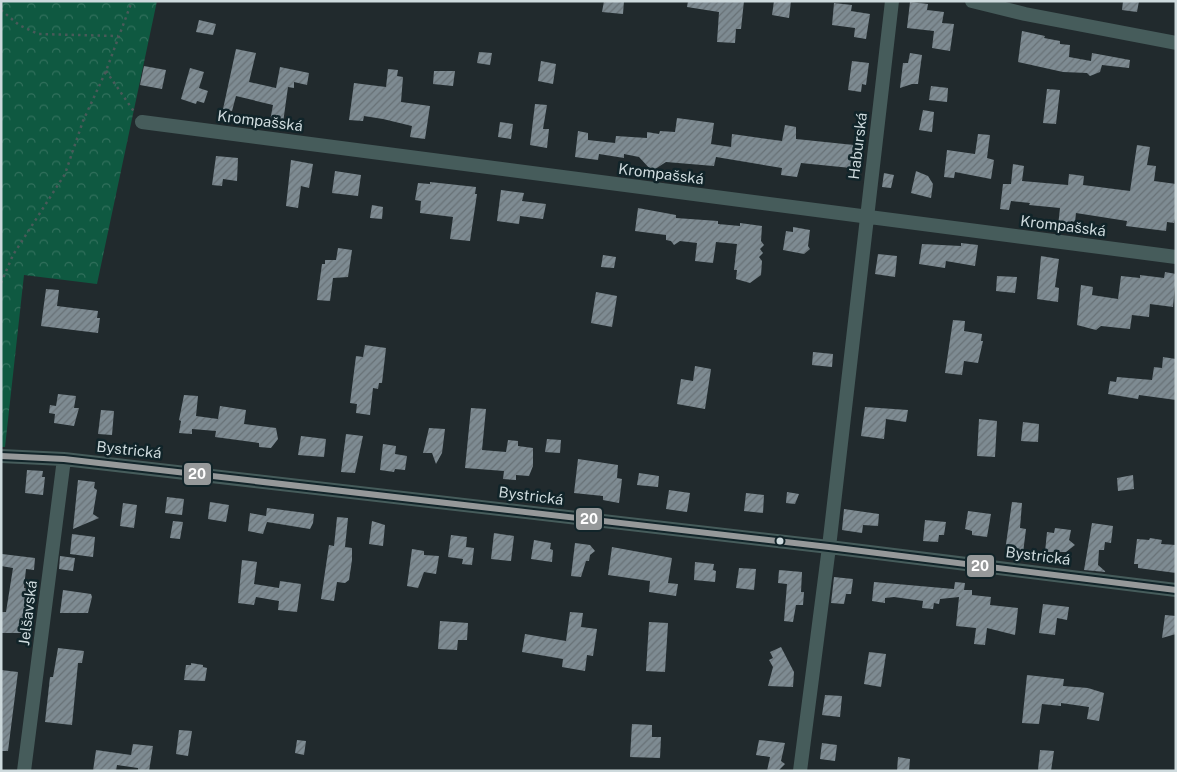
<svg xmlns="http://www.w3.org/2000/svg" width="1177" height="772" font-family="'Public Sans',sans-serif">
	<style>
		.forest { fill: url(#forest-crowns) }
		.building { fill: url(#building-hatch) }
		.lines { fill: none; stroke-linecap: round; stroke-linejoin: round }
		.path { stroke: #495a59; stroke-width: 2.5; stroke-dasharray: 2.5 4; stroke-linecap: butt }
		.street { stroke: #465c5b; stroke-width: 14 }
		.bus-1-casing { stroke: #112429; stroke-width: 10 }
		.bus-1 { stroke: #96999a; stroke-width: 6 }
		.bus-dot { fill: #cedadd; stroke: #112429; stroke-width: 2 }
		.labels { text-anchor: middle; stroke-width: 5; stroke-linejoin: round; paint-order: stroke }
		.street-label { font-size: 15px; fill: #cedadd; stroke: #112429 }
		.line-badge { stroke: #112429; stroke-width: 2 }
		.badge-label { font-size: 14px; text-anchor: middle; font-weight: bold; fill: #fff }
	</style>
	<defs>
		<pattern id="forest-crowns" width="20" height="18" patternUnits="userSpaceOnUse" patternTransform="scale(1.25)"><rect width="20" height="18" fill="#0f5941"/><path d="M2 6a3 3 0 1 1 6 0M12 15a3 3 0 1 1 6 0" fill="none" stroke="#31705c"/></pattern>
		<pattern id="building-hatch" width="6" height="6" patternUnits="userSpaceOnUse" patternTransform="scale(1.25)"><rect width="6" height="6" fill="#7e8b92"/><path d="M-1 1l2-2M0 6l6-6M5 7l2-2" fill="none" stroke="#687176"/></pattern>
	</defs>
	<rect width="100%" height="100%" fill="#212a2d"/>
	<!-- forest -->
	<path class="forest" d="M1,1h156l-60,283 -73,-9 -19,172h-4z"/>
	<!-- building -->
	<path class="building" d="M604,1h20l-1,13 -21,-2z
		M688,1h56l-3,28h-5l-1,14 -18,-1 2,-30 -32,-5z
		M774,1h17l-2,17 -17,-3z
		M1123,1h16l-2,11 -15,-2z
		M910,2l18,2 -1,6 17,2 -2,11 12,1 -4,27 -18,-3 2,-17 -27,-3z
		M834,3l18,2 -1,6 19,3 -4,25 -12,-2 1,-9 -23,-3z
		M199,20l17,4 -3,11 -17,-3z
		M1022,31l23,5 -1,2 16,3v3l10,1 -1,12 22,4 1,-8 38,7 -1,8 -27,-3 -2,7 -10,4 -3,-3 -24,-1 -45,-10z
		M236,49l20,4 -7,29 27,6 4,-21 29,6 -2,12 -13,-3v6l-6,-1 -5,36 -13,-2 3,-16 -37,-9 -4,15 -9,-2z
		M479,52l13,1 -2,12 -13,-2z
		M910,53l12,2 -4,29h-6l-12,4 3,-25h5z
		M541,61l15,3 -3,20 -15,-3z
		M852,61l17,2 -3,22 -4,-1 -1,8 -13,-2z
		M144,66l22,4 -4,19 -22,-4z
		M190,68l14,4 -5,16 9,3 -4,12 -7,-2 -1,3 -15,-5z
		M388,69l10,1 -1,6 6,1 -2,25 29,4 -5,33 -15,-2 2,-11 -29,-7 -19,-3 -1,5 -14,-1 5,-37 32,4z
		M434,71h21l-2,15 -20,-2z
		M931,86l17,2 -1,14 -18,-2z
		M1047,89l13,1 -4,34 -13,-1z
		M535,104l12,1 -4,24h6l-2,19 -17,-3z
		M923,110l11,2 -2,20 -13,-2z
		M677,118l37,5 -3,21 20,3 1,-13 50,7 3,-16 11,2v12l58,6 -3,23 -50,-5 -4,14 -16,-2 1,-7 -66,-11 -2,9 -48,-4 -14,9 -13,-14 -15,-3v4l-25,-4 -1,6 -23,-3 3,-26 10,2v7l27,3 1,-7 31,2v-6l12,2 1,-3 15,1z
		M500,122l13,2 -2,15 -13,-2z
		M978,134l12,1 -3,23 7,2 -3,19 -36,-7 -1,6 -10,-1 3,-27 28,4z
		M1137,145l13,2 -3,18 9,1 -2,15 22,3v31l-2,8 -7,-1 -1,9 -40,-5 1,-5 -51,-8 -1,9 -4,-1v6l-13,-1 2,-18 -31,-3 1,-2 -19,-2 -2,9 -9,-1 3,-25h8l2,-20 11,2 -2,15 46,4 1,-11 15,2 -1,9 47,6z
		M216,156l22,2 -1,23 -14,-2 -1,7 -10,-1z
		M291,160l22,4 -4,24 -8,-2 -3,22 -12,-2z
		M335,171l26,4 -3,21 -26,-3z
		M916,171l12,5 5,8 -2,14 -20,-5z
		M884,173l10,2 -3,13 -9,-1z
		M430,182l46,5 -1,7h2l-7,47 -20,-2 3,-22 -33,-4 1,-12 -6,-1 3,-17 12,1z
		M501,190l23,3 -2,8 24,3 -3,15 -23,-3 -1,8 -22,-3z
		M372,205l11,2 -1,12 -12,-1z
		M638,208l38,7v3l42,3v3l22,2v-3l22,3 -1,15 3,4 -4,4 3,4 -4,4 3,4 -1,14 -11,8 -14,-4 1,-9h-3l3,-26 -21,-2 -3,21 -18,-2 2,-18 -17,-2 -6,4 -3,-4 -5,-1v-5l-31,-4z
		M793,227l17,3 -2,16 2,3 -6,5 -21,-4 3,-19 7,1z
		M961,243l17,2 -3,21 -29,-5 -1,7 -26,-4 3,-20 39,2z
		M338,248l14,2 -4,27 -15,1 -3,23 -13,-1 5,-36h3v-4h11z
		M878,254l19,2 -2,21 -20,-3z
		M603,255l13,2 -2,11 -13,-1z
		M1041,256l18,3 -4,28 4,1 -1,14 -21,-3z
		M1165,272l11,2 -3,33 -23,-3 -1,13 -17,-2 -2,14 -29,-3 -5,4 -19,-5 4,-40 12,2 -1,8 26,4 3,-23 19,2v-3l24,3z
		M997,276l20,1 -2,16 -19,-2z
		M46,289l13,1 -2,16 41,5 -1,7h3l-2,15 -57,-7z
		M596,292l21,4 -5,31 -21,-4z
		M953,320l12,1 -1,10 18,3 -1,7h2l-5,22 -14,-2 -2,14 -17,-2z
		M365,345l21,3 -4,35h-3l-1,6 -5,-1 -3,27 -14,-2 1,-9 -7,-1 6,-47 7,1z
		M813,352l20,2 -1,13 -20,-2z
		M1163,357l13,2v41l-37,-5 -1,4 -30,-5 2,-13 6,1 1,-5 35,3 2,-13 8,1z
		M695,366l16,3 -6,40 -28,-5 4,-25 12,2z
		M58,394l18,2 -2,12h5l-5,18 -20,-3 1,-9 -6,-1 1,-8 6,1z
		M184,395l14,1 -2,20 22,3 2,-13 26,4 -2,14 32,4 2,11 -7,9 -12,-1v-4l-44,-6 1,-6 -24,-2v5l-13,-1 2,-12 -2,-1z
		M865,407l43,3 -2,12 -20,-3 -2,20 -23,-3z
		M471,408l15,1 -4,41 24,2 2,-12 10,1v5l15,2v18l-4,10 -13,-1v5l-13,-1 1,-8 -39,-3z
		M101,410l13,1 -2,24 -14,-1z
		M979,419l18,2 -2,36 -18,-1z
		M1023,422l16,2 -1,18 -17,-1z
		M429,428l16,1 -3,24 -6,11 -4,-11h-9z
		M346,434l17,2 -8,37 -14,-1z
		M301,436l25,3 -2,18 -26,-2z
		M547,439l14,1 -1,13 -15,-1z
		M383,444l13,2 -1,8 12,2 -2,14 -10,-1 -1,3 -14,-2z
		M578,459l40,6 -1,13 5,1 -3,24 -16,-3v-4l-29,-3z
		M27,470l16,1 -1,6h3l-2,18 -18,-2z
		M639,473l20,3 -1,11 -21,-2z
		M1133,475l1,14 -16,2 -1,-13z
		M78,480l17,2 -1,6 3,2 -4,24 6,4 -26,11z
		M669,490l21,3 -3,19 -21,-3z
		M787,492l12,2 -4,10 -9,-1z
		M746,493l18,2 -1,18 -19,-2z
		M167,497l17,2 -2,16 -17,-2z
		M210,502l19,3 -3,17 -18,-3z
		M1012,502l10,1 -2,25 6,1 -3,24 -18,-2z
		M123,503l14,2 -3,23 -14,-2z
		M267,508l47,6 -1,9 -3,6 -43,-7 -4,12 -15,-3 2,-18 16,3z
		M844,509l35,5 -1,12 -15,-1 -1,8 -20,-3z
		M968,511l23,3 -4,23 -15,-2v-4l-7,-2z
		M337,517l11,1 -3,29 7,1v12l-3,20 -4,3 -8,-1 -3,19 -13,-2 8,-54 5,1z
		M925,520l21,2 -2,13h-5l-1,7 -15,-1z
		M173,521l10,1 -3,17 -10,-1z
		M372,521l13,4 -2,21 -14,-2z
		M1092,523l21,3 -2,17 -6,-1 -1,8h-5l-1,15 8,7 -22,-2z
		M1055,528l16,2 -2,10 6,5 -9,7h-21l2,-20 7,1z
		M494,533l20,3 -3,25 -20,-2z
		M72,534l23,3 -2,20 -23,-3z
		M451,535l16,2 -1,10 8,1 -2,17 -10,-1 1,-5 -15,-2z
		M1150,538l12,2 -1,4 15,1v28l-38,-5v-4h-4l3,-25 12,1z
		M534,540l17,3 -1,6 3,1 -1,12 -21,-3z
		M575,543l15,2 5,6 -5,4 -1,6h-3l-5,16 -10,-1z
		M612,547l60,11 -4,25 10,1 -2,12 -27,-4 1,-11 -42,-6z
		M412,549l12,2v4l15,1 -3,18 -12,-2 -6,16 -11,-2z
		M2,554l33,4 -1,12 -8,-1 -2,19 5,1 -5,44h-23v-21h5l7,-44 -12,-2z
		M60,556l15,2 -2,13 -14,-2z
		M242,560l15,2 -3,22 25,4 1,-7 21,3 -4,28 -19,-2 1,-9 -23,-4 -2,8 -16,-2z
		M695,562l19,2 -1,6 3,1 -1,11 -21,-2z
		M739,568l17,1 -2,21 -18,-2z
		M779,570l23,2 -1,20h3l-1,13h-7l-3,17 -9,-1 3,-37 -9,-1z
		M834,577l19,2 -2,15h-5l-2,10 -13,-1z
		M874,582l80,7 1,-7 10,1 -1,7h8v5l19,2 -1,8 28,3 -3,27 -28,-7 -2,17 -11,-1 2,-16 -20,-2 3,-29 -19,2 -1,5 -5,-1 -1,6 -11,-1 1,-7 -29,-4 -9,1v5l-13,-2z
		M63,590l28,4 1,3 -4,16h-28z
		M1043,604l26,3 -2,13 -10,-2 -2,17 -16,-2z
		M570,612l13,1 -2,14 16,2 -4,27 -6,-1 -2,16 -23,-4 1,-8 -41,-7 3,-18 41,7z
		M1165,615l11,1v18l-14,4z
		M440,621l28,2 -1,17h-9l-1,10 -19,-1z
		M649,622l19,1 -3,49 -19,-1z
		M781,647l13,25 -1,15 -25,-1 5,-19 -4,-7 4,-2 -3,-6z
		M58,648l26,3 -2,12h-4l-6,62 -27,-3 5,-45h3z
		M869,652l17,2 -5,33 -17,-3z
		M191,663l12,2v2l4,1 -2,13 -21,-1 2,-15h5z
		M1,670l17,2 -10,79h-7z
		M1027,675l37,4 -1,7 25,2 16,5 -5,28 -12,-2 2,-12 -28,-4v3l-19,-2 -3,20 -17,-1z
		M825,695l17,1 -2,21 -18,-2z
		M632,724l20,1v12h9l-1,21 -30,-1z
		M179,730l13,1 -4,25 -12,-2z
		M297,740l9,1 -2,14 -9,-2z
		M759,740l26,3 -4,18 4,3 -7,7h-11l3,-14 -14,-2z
		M822,743l15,2 -2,16 -15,-2z
		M133,744l20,2 -4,25h-11v-3l-21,-3 -1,6h-23l3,-21 35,5z
		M1040,750l14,1 -3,20 -13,-1z
		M898,757l12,2 -1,12h-12z"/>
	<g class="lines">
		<!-- path -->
		<path class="path" d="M1,10l18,15 19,9 80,2
			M106,71l29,42
			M1,283l12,-28 52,-81 18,-53 23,-50 26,-70"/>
		<!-- street -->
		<path class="street" d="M972,1l53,13 151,29
			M142,122l1034,135
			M1,456l63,3 765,88 347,43
			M24,771l40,-312
			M800,771l29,-224 63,-546"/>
		<defs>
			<path id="bus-1" d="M1,456l63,3 765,88 347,43"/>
		</defs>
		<!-- bus-1 casing -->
		<use href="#bus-1" class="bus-1-casing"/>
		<!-- bus-1 -->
		<use href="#bus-1" class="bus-1"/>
	</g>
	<!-- markers -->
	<circle class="bus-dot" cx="780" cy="541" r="4.5"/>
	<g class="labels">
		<!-- street labels -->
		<g class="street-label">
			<text transform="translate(260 121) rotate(7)" y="5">Krompašská</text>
			<text transform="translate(858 146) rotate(-83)" y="5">Haburská</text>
			<text transform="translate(661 174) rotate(7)" y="5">Krompašská</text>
			<text transform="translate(1063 226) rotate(7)" y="5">Krompašská</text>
			<text transform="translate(129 450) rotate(6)" y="5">Bystrická</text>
			<text transform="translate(531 496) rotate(7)" y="5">Bystrická</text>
			<text transform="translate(1038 556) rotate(7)" y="5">Bystrická</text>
			<text transform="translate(28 613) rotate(-83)" y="5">Jelšavská</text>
		</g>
	</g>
	<g class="line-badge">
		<rect x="183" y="462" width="29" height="24" rx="5" fill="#96999a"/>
		<rect x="575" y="507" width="28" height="24" rx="5" fill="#96999a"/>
		<rect x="966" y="554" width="29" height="24" rx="5" fill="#96999a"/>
	</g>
	<g class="badge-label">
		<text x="197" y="479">20</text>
		<text x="589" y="524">20</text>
		<text x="980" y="571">20</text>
	</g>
	<!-- border -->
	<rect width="1177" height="772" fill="none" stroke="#cedadd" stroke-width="5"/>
</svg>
